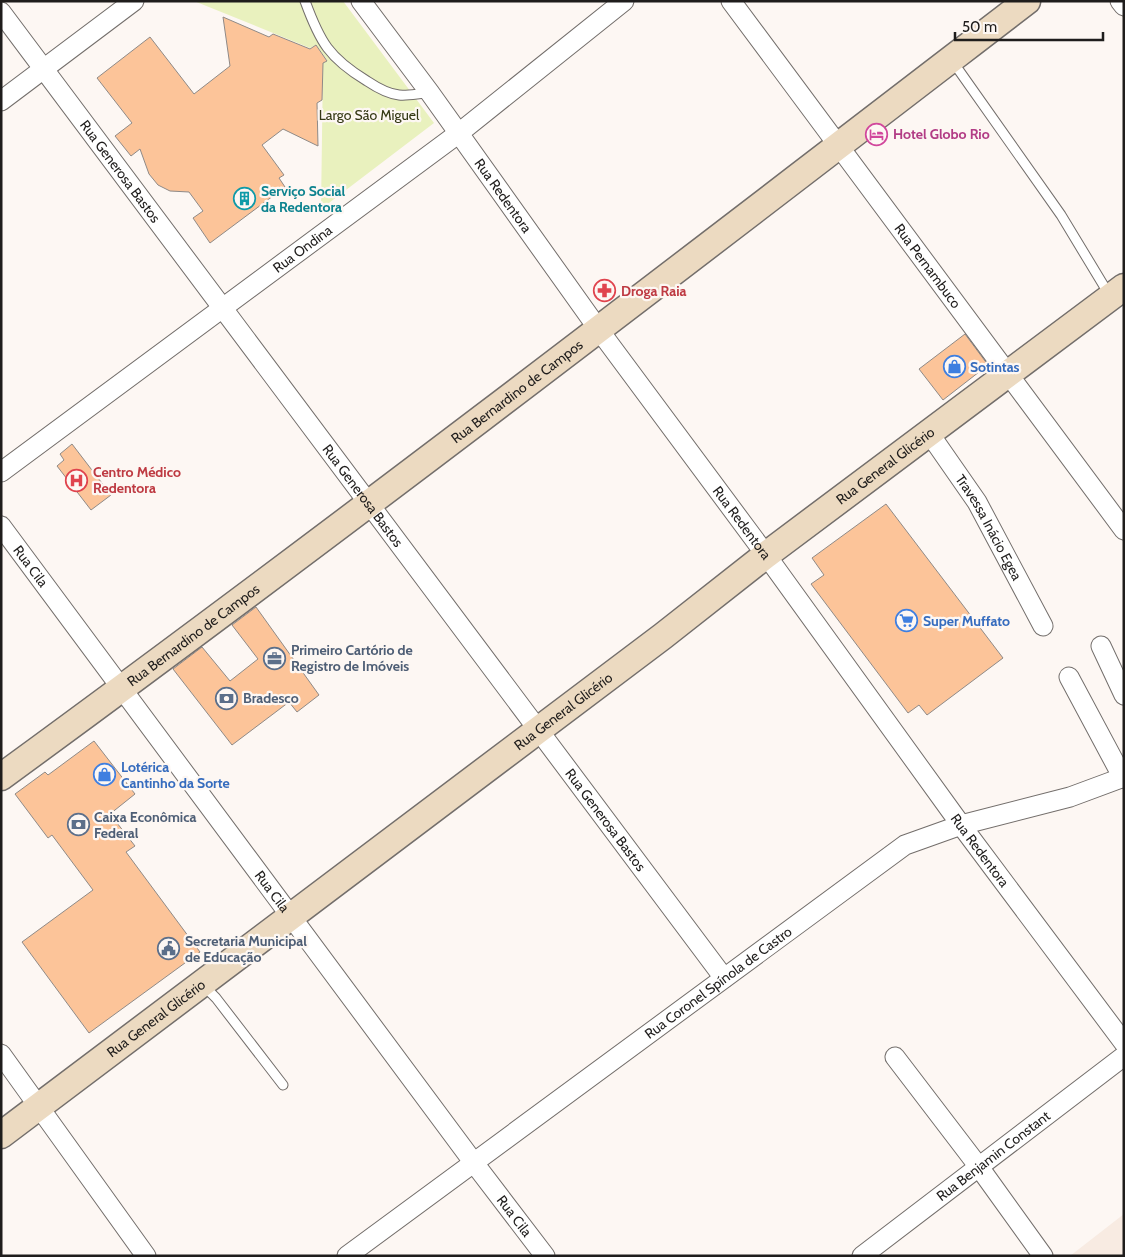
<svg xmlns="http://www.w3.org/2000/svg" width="1125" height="1257" font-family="Cabin,sans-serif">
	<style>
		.built { fill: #f8ebe2 }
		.green { fill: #e9f1be }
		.building { fill: #fcc499; stroke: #8f8a87 }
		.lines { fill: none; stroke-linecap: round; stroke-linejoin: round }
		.lane-casing { stroke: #736e6b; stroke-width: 11 }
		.street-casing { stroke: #736e6b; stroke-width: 21 }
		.secondary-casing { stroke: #736e6b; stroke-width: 29 }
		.lane { stroke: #fff; stroke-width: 9 }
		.street { stroke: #fff; stroke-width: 19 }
		.secondary { stroke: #ecdac1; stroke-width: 26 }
		.labels { text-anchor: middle; stroke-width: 4.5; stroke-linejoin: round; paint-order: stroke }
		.park-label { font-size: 14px; fill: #343814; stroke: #fdf7f3 }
		.hotel-label { font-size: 14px; font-weight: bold; fill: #b23c85; stroke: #fdf7f3; text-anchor: start }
		.street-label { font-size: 14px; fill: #1f1d1c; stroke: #fdf7f3 }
		.culture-label { font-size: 14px; font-weight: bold; fill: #0d838f; stroke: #fdf7f3; text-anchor: start }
		.health-label { font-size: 14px; font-weight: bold; fill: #be3a42; stroke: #fdf7f3; text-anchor: start }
		.shop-label { font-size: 14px; font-weight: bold; fill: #366cbe; stroke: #fdf7f3; text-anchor: start }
		.service-label { font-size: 14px; font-weight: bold; fill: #4e5e75; stroke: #fdf7f3; text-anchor: start }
	</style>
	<rect width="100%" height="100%" fill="#fdf7f3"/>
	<!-- built -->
	<path class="built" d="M1124,1214v42h-54z"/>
	<!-- green -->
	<path class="green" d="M194,1h149l91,122 -113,86 2,-146 4,-3 -11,-15 -6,3z"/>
	<!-- building -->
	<path class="building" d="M223,17l46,20 4,-3 37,15 6,-4 11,16 -4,2 -1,37 -5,3 1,43 -35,-17 -21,16 22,30 -5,3 6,9 -75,56 -17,-25 10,-7 -14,-19 -19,-1 -12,-6 -9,-11 -9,-25 -9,7 -16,-20 17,-13 -35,-45 53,-41 44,57 36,-28z
		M965,334l23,31 -45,35 -24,-31z
		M72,444l39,51 -20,15 -34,-44 7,-6 -4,-6z
		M886,504l117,154 -76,57 -8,-10 -11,8 -97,-129 13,-9 -12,-17z
		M256,607l63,88 -22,17 -8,-10 -57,43 -59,-76 29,-22 28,34 28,-22 -26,-34z
		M94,741l41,53 -25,20 25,32 -9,6 74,100 -111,81 -67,-91 71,-52 -41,-55 -4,3 -33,-44 30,-22 3,3z"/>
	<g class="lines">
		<defs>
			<path id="lane" d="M305,1c15,41 24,57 62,80 9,6 22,13 32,14 10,1 21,-2 31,-2
				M953,62l108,153 49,81
				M204,986l12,12 67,87"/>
			<g id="street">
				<path id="s1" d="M361,1l69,92 169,237 167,225 195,270 163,218"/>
				<path id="s2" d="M731,1l393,529"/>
				<path d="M1120,1l4,5"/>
				<path id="s3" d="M1,12l723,966"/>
				<path d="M1,101l133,-100"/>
				<path id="s4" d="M929,433l48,69 66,124"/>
				<path id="s5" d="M1,472l458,-339 165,-132"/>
				<path id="s6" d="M1,526l473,637 71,93"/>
				<path d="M1101,646l23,49"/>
				<path d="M1069,677l54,101"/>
				<path d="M1,1054l145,202"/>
				<path d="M895,1057l84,110 64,89"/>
				<path id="s7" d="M347,1256l558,-411 56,-20 109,-28 54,-20"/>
				<path id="s8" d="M862,1256l262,-200"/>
			</g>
			<g id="secondary">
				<path id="s9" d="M1,777c346,-253 686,-515 1026,-776"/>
				<path id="s10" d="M1,1135l662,-499 103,-81 358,-268"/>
			</g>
		</defs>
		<!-- lane casing -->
		<use href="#lane" class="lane-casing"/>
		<!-- street casing -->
		<use href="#street" class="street-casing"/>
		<!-- secondary casing -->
		<use href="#secondary" class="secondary-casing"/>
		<!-- lane -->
		<use href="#lane" class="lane"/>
		<!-- street -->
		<use href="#street" class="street"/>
		<!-- secondary -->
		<use href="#secondary" class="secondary"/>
	</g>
	<!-- icons -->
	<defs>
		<symbol id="hotel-ring" viewBox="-11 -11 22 22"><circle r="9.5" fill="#fdf7f3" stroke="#d1479c" stroke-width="1.5"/><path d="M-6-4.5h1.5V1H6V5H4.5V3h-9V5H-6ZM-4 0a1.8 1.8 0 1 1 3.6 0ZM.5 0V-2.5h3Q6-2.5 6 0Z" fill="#d1479c"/></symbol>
		<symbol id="building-ring" viewBox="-11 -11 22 22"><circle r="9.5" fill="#fdf7f3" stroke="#0f9aa8" stroke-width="1.5"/><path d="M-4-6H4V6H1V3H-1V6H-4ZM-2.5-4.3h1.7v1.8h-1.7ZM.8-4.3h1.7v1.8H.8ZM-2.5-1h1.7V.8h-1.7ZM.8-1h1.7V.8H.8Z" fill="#0f9aa8"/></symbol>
		<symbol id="pharmacy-ring" viewBox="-11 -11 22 22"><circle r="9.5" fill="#fdf7f3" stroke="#e0444e" stroke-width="1.5"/><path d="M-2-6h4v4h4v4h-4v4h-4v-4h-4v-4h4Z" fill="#e0444e"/></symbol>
		<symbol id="shop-ring" viewBox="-11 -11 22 22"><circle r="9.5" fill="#fdf7f3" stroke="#3f7fe0" stroke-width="1.5"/><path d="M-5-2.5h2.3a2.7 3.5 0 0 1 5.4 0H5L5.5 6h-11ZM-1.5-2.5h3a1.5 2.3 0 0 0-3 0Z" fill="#3f7fe0"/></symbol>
		<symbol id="hospital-ring" viewBox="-11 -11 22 22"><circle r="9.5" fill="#fdf7f3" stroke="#e0444e" stroke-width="1.5"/><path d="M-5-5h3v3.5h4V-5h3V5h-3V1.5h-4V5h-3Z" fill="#e0444e"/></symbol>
		<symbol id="supermarket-ring" viewBox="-11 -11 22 22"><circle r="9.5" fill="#fdf7f3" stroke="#3f7fe0" stroke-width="1.5"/><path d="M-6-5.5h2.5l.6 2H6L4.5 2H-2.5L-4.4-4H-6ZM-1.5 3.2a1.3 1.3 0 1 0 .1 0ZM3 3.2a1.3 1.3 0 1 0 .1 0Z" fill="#3f7fe0"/></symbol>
		<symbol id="office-ring" viewBox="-11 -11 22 22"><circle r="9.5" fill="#fdf7f3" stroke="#5c6f8a" stroke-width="1.5"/><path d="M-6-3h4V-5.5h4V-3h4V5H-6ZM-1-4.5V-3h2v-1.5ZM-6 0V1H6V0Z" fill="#5c6f8a"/></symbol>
		<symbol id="bank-ring" viewBox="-11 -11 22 22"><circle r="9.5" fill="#fdf7f3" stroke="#5c6f8a" stroke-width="1.5"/><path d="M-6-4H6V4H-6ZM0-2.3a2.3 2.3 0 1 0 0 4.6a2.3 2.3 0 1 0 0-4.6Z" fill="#5c6f8a"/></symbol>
		<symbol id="civic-ring" viewBox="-11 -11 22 22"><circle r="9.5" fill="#fdf7f3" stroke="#5c6f8a" stroke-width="1.5"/><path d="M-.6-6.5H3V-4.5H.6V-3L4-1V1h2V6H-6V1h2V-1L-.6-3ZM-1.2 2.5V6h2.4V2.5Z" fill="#5c6f8a"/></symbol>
	</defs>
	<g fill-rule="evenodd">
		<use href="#hotel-ring" x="864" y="122" width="25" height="25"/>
		<use href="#building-ring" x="232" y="186" width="25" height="25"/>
		<use href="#pharmacy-ring" x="592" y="278" width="25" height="25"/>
		<use href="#shop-ring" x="942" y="354" width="25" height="25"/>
		<use href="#hospital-ring" x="64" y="468" width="25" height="25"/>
		<use href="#supermarket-ring" x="894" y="608" width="25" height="25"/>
		<use href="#office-ring" x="262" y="646" width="25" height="25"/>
		<use href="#bank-ring" x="214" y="686" width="25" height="25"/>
		<use href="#shop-ring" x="92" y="762" width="25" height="25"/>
		<use href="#bank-ring" x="66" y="812" width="25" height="25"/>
		<use href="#civic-ring" x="156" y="936" width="25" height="25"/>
	</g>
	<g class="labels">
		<!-- park labels -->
		<g class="park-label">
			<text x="369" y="120">Largo São Miguel</text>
		</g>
		<!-- hotel labels -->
		<g class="hotel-label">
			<text x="893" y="139">Hotel Globo Rio</text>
		</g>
		<!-- street labels -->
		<g class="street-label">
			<text dy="5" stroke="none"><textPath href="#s3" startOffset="199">Rua Generosa Bastos</textPath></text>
			<text dy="5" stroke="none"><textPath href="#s1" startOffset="241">Rua Redentora</textPath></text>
			<text dy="5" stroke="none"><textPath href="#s5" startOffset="375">Rua Ondina</textPath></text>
			<text dy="5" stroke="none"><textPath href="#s2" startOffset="330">Rua Pernambuco</textPath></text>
			<text dy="5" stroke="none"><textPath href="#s9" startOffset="644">Rua Bernardino de Campos</textPath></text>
			<text dy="5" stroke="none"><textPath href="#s10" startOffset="1109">Rua General Glicério</textPath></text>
			<text dy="5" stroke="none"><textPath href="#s3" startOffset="604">Rua Generosa Bastos</textPath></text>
			<text dy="5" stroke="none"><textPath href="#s1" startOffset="646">Rua Redentora</textPath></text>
			<text dy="5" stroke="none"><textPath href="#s4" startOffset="112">Travessa Inácio Egea</textPath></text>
			<text dy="5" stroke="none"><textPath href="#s6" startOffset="50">Rua Cila</textPath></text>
			<text dy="5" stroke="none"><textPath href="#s9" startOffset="239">Rua Bernardino de Campos</textPath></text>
			<text dy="5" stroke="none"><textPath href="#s10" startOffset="704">Rua General Glicério</textPath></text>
			<text dy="5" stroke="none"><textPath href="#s3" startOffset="1009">Rua Generosa Bastos</textPath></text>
			<text dy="5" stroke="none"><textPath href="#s1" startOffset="1051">Rua Redentora</textPath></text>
			<text dy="5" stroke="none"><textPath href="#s6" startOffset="455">Rua Cila</textPath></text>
			<text dy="5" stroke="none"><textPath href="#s7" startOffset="461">Rua Coronel Spínola de Castro</textPath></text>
			<text dy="5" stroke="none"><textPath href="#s10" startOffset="194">Rua General Glicério</textPath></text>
			<text dy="5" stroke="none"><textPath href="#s8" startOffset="165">Rua Benjamin Constant</textPath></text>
			<text dy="5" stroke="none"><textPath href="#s6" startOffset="860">Rua Cila</textPath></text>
		</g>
		<!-- culture labels -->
		<g class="culture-label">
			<text x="261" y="196">Serviço Social<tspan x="261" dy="16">da Redentora</tspan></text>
		</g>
		<!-- health labels -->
		<g class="health-label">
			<text x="621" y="296">Droga Raia</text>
			<text x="93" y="477">Centro Médico<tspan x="93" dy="16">Redentora</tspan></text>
		</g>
		<!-- shop labels -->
		<g class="shop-label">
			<text x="970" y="372">Sotintas</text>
			<text x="923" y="626">Super Muffato</text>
			<text x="121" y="772">Lotérica<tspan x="121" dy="16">Cantinho da Sorte</tspan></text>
		</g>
		<!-- service labels -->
		<g class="service-label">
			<text x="291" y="655">Primeiro Cartório de<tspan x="291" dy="16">Registro de Imóveis</tspan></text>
			<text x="243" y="703">Bradesco</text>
			<text x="94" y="822">Caixa Econômica<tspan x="94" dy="16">Federal</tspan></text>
			<text x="185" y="946">Secretaria Municipal<tspan x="185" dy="16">de Educação</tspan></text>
		</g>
	</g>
	<!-- border -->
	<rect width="1125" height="1257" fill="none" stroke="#1f1d1c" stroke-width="5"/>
	<!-- scale -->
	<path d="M955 32v8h148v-8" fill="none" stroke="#1f1d1c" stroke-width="2.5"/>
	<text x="962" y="32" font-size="15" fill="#1f1d1c" stroke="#fdf7f3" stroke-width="4" paint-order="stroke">50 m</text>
</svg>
